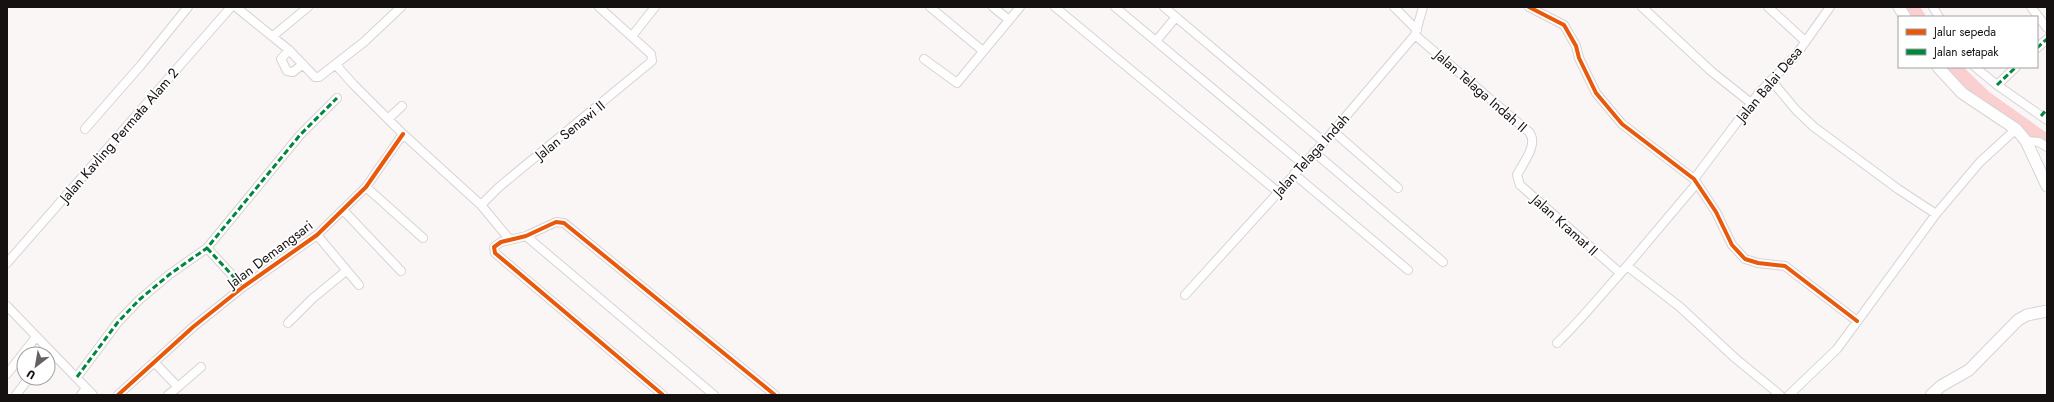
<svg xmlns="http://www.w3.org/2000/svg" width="2054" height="402" font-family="Jost,sans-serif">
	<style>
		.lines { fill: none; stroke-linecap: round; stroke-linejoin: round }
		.river { stroke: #facfd0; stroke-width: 13 }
		.street-casing { stroke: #d8d3d3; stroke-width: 10 }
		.secondary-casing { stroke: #d8d3d3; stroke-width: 13 }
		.street { stroke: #fefefe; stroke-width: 8 }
		.secondary { stroke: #fefefe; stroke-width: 11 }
		.quiet { stroke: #00873e; stroke-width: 3; stroke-dasharray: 6 3; stroke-linecap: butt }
		.cycleway-casing { stroke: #fff; stroke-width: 6 }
		.cycleway { stroke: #e8590c; stroke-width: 4 }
		.labels { text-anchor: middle; stroke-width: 3.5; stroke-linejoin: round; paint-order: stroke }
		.street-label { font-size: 14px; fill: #151111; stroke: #fff }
	</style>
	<rect width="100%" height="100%" fill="#fbf6f6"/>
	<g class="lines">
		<!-- river -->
		<path class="river" d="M1912,7l7,10
			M1954,67l31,30 62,44"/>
		<defs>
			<path id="street" d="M236,7l53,43 26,27h4l45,-35 37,-35
				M930,7l53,44
				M993,7l16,13
				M1055,7l223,185
				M1115,7l188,157
				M1164,7l160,135
				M1394,7l23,23
				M1529,7l35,18 12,21 3,12 17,35 26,31 72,55 22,33 16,33 13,14 13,4 27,3 72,55
				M1642,7l69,64 40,32
				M1768,7l37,34
				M1933,7l6,10
				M2031,7l16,21
				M1415,35l114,97c10,12 -6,31 -12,43l3,10 99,87
				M273,36l35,-29
				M632,36l23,-29
				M1156,41l20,-24
				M2037,48l10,-9
				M289,50l-8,9 6,12 6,1 10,-8
				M924,59l33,24 63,-76
				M336,65l17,19 50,50 78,71 29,35
				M1975,67l22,18 50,35
				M1771,80l25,30 18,17 84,62 38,25
				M1997,85l19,-18
				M388,119l14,-13
				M85,129l56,-64 47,-58
				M1333,131l65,57
				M2026,141l13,1 8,5
				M1314,152l129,110
				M1294,174l114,96
				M1694,179l65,-86 37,-38 34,-48
				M366,187l57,51
				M481,205l18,-18 153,-126 -1,-7 -52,-47
				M343,210l58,61
				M317,235l42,50
				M526,236l188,159
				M207,248l36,39
				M7,263l224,-256
				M1627,266l53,41 55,51 45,37
				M1185,295l139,-153 91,-107 8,-28
				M7,306l86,89
				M288,323l24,-24 34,-28
				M1557,343c25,-24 47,-52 70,-77l70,-83
				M154,362l24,25 -10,8
				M7,374l29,-37
				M77,377l41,-55 21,-22 31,-26 37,-26 93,-113 37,-37
				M178,387l23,-20
				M16,395l13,-17
				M81,395l5,-7
				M118,395l75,-68 50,-40 74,-52 49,-48 37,-53
				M663,395l-168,-142 -1,-6 7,-5 25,-6 30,-14 8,1 211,172
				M1789,395l48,-46 99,-135 44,-52 36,-33"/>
			<path id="secondary" d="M1899,7l6,10
				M1938,67l24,26 54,36 10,12 21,45
				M1931,395l10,-9 28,-16 49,-50 9,-5 20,-4"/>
		</defs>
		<!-- street casing -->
		<use href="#street" class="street-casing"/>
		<!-- secondary casing -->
		<use href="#secondary" class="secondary-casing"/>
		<!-- street -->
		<use href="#street" class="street"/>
		<!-- secondary -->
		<use href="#secondary" class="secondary"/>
		<!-- quiet -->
		<path class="quiet" d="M2037,48l10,-9
			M1997,85l19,-18
			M2041,116l6,-7
			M207,248l36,39
			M77,377l41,-55 21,-22 31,-26 37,-26 93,-113 37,-37"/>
		<defs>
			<path id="cycleway" d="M1529,7l35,18 12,21 3,12 17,35 26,31 72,55 22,33 16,33 13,14 13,4 27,3 72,55
				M118,395l75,-68 50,-40 74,-52 49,-48 37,-53
				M663,395l-168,-142 -1,-6 7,-5 25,-6 30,-14 8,1 211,172"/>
		</defs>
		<!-- cycleway casing -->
		<use href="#cycleway" class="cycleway-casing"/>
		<!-- cycleway -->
		<use href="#cycleway" class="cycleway"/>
	</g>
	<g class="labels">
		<!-- street labels -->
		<g class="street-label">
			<text transform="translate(1769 84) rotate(-50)" y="5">Jalan Balai Desa</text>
			<text transform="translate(1481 91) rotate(41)" y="5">Jalan Telaga Indah II</text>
			<text transform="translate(570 130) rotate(-39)" y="5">Jalan Senawi II</text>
			<text transform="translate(119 135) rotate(-49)" y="5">Jalan Kavling Permata Alam 2</text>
			<text transform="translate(1311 155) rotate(-48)" y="5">Jalan Telaga Indah</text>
			<text transform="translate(1565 225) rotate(42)" y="5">Jalan Kramat II</text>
			<text transform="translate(270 254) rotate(-37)" y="5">Jalan Demangsari</text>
		</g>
	</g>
	<!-- border -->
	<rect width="2054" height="402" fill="none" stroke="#151111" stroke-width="16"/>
	<!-- legend -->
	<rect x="1898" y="16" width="140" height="52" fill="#ffffff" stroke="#a1a0a0"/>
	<rect x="1906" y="29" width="20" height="6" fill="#e8590c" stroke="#a1a0a0"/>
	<text x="1934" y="36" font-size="12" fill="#151111">Jalur sepeda</text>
	<rect x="1906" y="49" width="20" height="6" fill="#00873e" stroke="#a1a0a0"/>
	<text x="1934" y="56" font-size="12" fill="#151111">Jalan setapak</text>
	<!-- north arrow -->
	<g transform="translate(36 366) rotate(211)"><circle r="19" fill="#ffffff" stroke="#a1a0a0"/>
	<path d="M0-3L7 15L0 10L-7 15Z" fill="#666161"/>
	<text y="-6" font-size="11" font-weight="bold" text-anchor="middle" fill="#151111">U</text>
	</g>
</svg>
